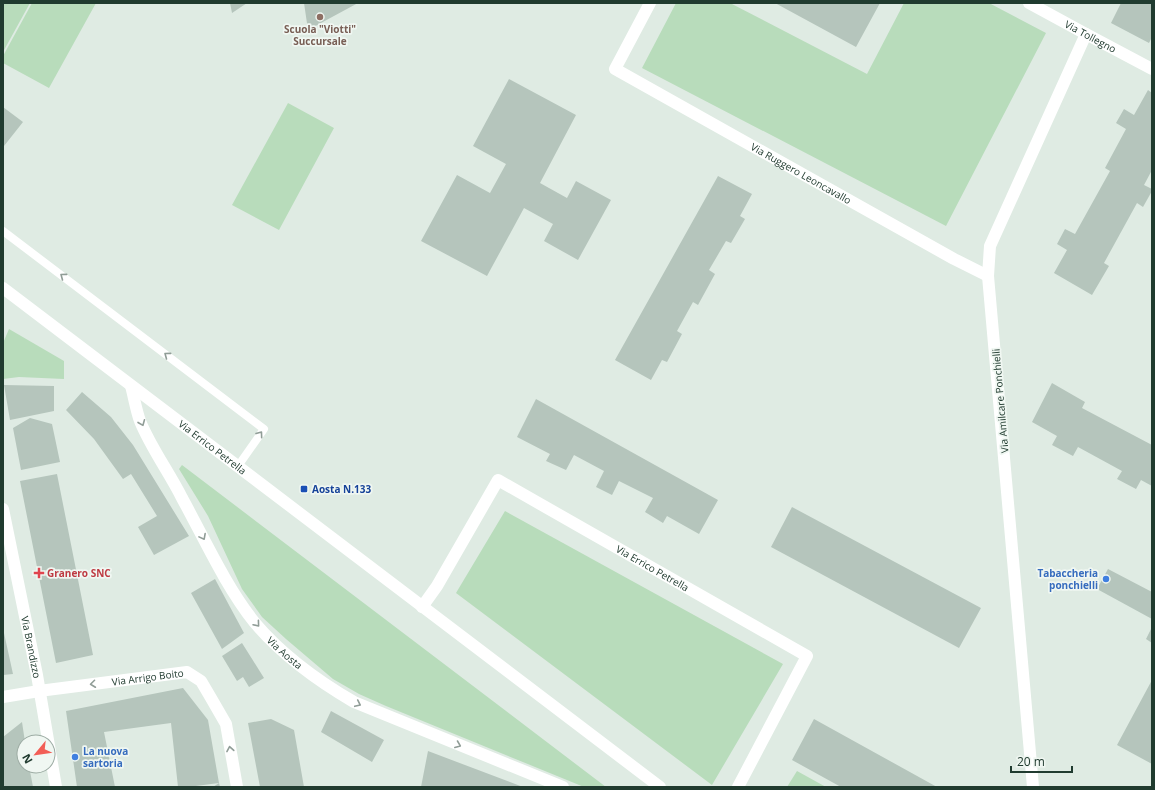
<svg xmlns="http://www.w3.org/2000/svg" width="1155" height="790" font-family="'Open Sans',sans-serif">
	<style>
		.green { fill: #b8dcbb }
		.building { fill: #b5c5bc }
		.lines { fill: none; stroke-linecap: round; stroke-linejoin: round }
		.service { stroke: #fff; stroke-width: 8 }
		.minor { stroke: #fff; stroke-width: 12 }
		.oneway { stroke: #909d97 }
		.education-dot { fill: #8d6e63; stroke: #f0f7f2; stroke-width: 1.5 }
		.transit-dot { fill: #1a4fb4; stroke: #f0f7f2; stroke-width: 1.5 }
		.health-dot { fill: #e0444e; stroke: #f0f7f2; stroke-width: 1.5 }
		.shop-dot { fill: #3f7fe0; stroke: #f0f7f2; stroke-width: 1.5 }
		.labels { text-anchor: middle; stroke-width: 3.5; stroke-linejoin: round; paint-order: stroke }
		.education-label { font-size: 10px; font-weight: bold; fill: #785e54; stroke: #f0f7f2 }
		.street-label { font-size: 10px; fill: #203b2f; stroke: #f0f7f2 }
		.transit-label { font-size: 10px; font-weight: bold; fill: #164399; stroke: #f0f7f2; text-anchor: start }
		.health-label { font-size: 10px; font-weight: bold; fill: #be3a42; stroke: #f0f7f2; text-anchor: start }
		.shop-label { font-size: 10px; font-weight: bold; fill: #366cbe; stroke: #f0f7f2; text-anchor: end }
	</style>
	<rect width="100%" height="100%" fill="#dfebe3"/>
	<!-- green -->
	<path class="green" d="M3,3h27l-27,49z
		M32,3h64l-47,85 -46,-25v-7z
		M676,3h54l137,71 37,-71h85l57,30 -100,193 -304,-158z
		M288,103l46,25 -55,102 -47,-25z
		M9,329l55,32v18l-45,-2 -16,2v-36z
		M182,465l424,322h-22l-198,-81 -27,-12 -26,-15 -47,-40 -24,-22 -20,-28 -34,-73 -29,-47z
		M505,511l278,153 -71,121 -256,-192z
		M797,771l29,16h-39z"/>
	<!-- building -->
	<path class="building" d="M230,3h17l-15,10z
		M304,3h54l-50,27z
		M775,3h105l-24,44z
		M1121,3h31v34l-3,6 -38,-20z
		M509,79l67,36 -36,68 27,15 9,-17 35,19 -33,60 -34,-19 9,-17 -29,-16 -37,68 -66,-35 36,-66 33,18 16,-29 -33,-18z
		M1148,90l4,3v77l-8,15 8,4v2l-9,16 -6,-4 -33,60 5,3 -17,29 -38,-22 13,-23 -10,-6 8,-15 10,5 35,-63 -5,-3 21,-39 -10,-6 8,-14 10,6z
		M3,107l20,15 -19,24 -1,-1z
		M718,176l34,18 -12,22 5,3 -14,24 -5,-2 -17,29 6,4 -17,31 -5,-3 -16,29 5,3 -15,28 -5,-2 -11,20 -36,-20z
		M1052,383l33,19 -3,6 70,37v41l-11,-6 -5,9 -19,-10 5,-8 -44,-24 -5,9 -21,-11 5,-9 -25,-14z
		M4,385l50,1v25l-44,9z
		M82,392l29,25 22,28 56,91 -35,19 -16,-28 19,-11 -26,-42 -8,5 -29,-40 -28,-29z
		M536,399l182,101 -19,34 -32,-18 -4,7 -18,-11 8,-14 -34,-17 -7,14 -16,-8 8,-16 -30,-16 -8,15 -20,-9 4,-7 -33,-17z
		M30,418l22,6 8,38 -39,8 -8,-42z
		M57,474l36,181 -37,8 -36,-182z
		M792,507l189,101 -22,40 -188,-101z
		M1108,569l44,23v27l-55,-30z
		M215,579l29,54 -22,16 -31,-56z
		M1152,627v16l-6,-4z
		M3,633h1l9,41 -10,1z
		M242,643l22,35 -15,9 -6,-10 -6,4 -15,-25z
		M1152,680v84l-35,-19z
		M183,688l25,32 11,63 1,4h-7l6,-4 -31,4h-10l-7,-64 -67,9 11,55h-38l-11,-76z
		M331,711l53,29 -12,22 -51,-30z
		M271,719l23,11 10,57h-44l-12,-64z
		M814,719l123,68h-96l-49,-27z
		M22,722l3,20h-1v24h5l4,21h-30v-50z
		M428,751l95,36h-102z"/>
	<g class="lines">
		<!-- service -->
		<path class="service" d="M3,231l261,198 -26,37"/>
		<!-- minor -->
		<g class="minor">
			<path id="s1" d="M650,3l-35,66 339,190 34,17"/>
			<path id="s2" d="M1029,3l57,31 66,35"/>
			<path id="s3" d="M3,288l657,499"/>
			<path id="s4" d="M131,386c3,11 5,24 9,35 11,27 29,51 42,77 22,40 44,89 73,125 27,32 63,58 99,79l209,85"/>
			<path id="s5" d="M3,509l34,166 19,112"/>
			<path id="s6" d="M422,607l15,-21 61,-106 309,176 -69,131"/>
			<path id="s7" d="M3,697l36,-6 148,-19 14,9 10,17 15,26 11,63"/>
			<path d="M1033,787l-45,-511 2,-30 96,-212"/>
		</g>
	</g>
	<!-- one-way arrows -->
	<defs><path id="oneway-chevron" d="M-2-3.5L2.5 0L-2 3.5" fill="none" stroke-width="1.6" stroke-linecap="round" stroke-linejoin="round"/></defs>
	<g class="oneway">
		<use href="#oneway-chevron" transform="translate(63 276) rotate(-143)"/>
		<use href="#oneway-chevron" transform="translate(167 355) rotate(-143)"/>
		<use href="#oneway-chevron" transform="translate(142 423) rotate(68)"/>
		<use href="#oneway-chevron" transform="translate(260 434) rotate(-54)"/>
		<use href="#oneway-chevron" transform="translate(203 537) rotate(62)"/>
		<use href="#oneway-chevron" transform="translate(257 624) rotate(50)"/>
		<use href="#oneway-chevron" transform="translate(93 684) rotate(173)"/>
		<use href="#oneway-chevron" transform="translate(358 704) rotate(25)"/>
		<use href="#oneway-chevron" transform="translate(458 745) rotate(22)"/>
		<use href="#oneway-chevron" transform="translate(230 749) rotate(-100)"/>
	</g>
	<!-- markers -->
	<circle class="education-dot" cx="320" cy="17" r="4"/>
	<rect class="transit-dot" x="300" y="485" width="8" height="8" rx="2"/>
	<path class="health-dot" d="M37 567h4v4h4v4h-4v4h-4v-4h-4v-4h4z"/>
	<g class="shop-dot">
		<circle cx="1106" cy="579" r="4"/>
		<circle cx="75" cy="757" r="4"/>
	</g>
	<g class="labels">
		<!-- education labels -->
		<g class="education-label">
			<text x="320" y="33">Scuola "Viotti"<tspan x="320" dy="12">Succursale</tspan></text>
		</g>
		<!-- street labels -->
		<g class="street-label">
			<text dy="4" stroke="none"><textPath href="#s2" startOffset="70">Via Tollegno</textPath></text>
			<text dy="4" stroke="none"><textPath href="#s1" startOffset="288">Via Ruggero Leoncavallo</textPath></text>
			<text transform="translate(1000 401) rotate(-95)" y="4">Via Amilcare Ponchielli</text>
			<text dy="4" stroke="none"><textPath href="#s3" startOffset="263">Via Errico Petrella</textPath></text>
			<text dy="4" stroke="none"><textPath href="#s6" startOffset="326">Via Errico Petrella</textPath></text>
			<text dy="4" stroke="none"><textPath href="#s5" startOffset="141">Via Brandizzo</textPath></text>
			<text dy="4" stroke="none"><textPath href="#s4" startOffset="311">Via Aosta</textPath></text>
			<text dy="4" stroke="none"><textPath href="#s7" startOffset="146">Via Arrigo Boito</textPath></text>
		</g>
		<!-- transit labels -->
		<g class="transit-label">
			<text x="312" y="493">Aosta N.133</text>
		</g>
		<!-- health labels -->
		<g class="health-label">
			<text x="47" y="577">Granero SNC</text>
		</g>
		<!-- shop labels -->
		<g class="shop-label">
			<text x="1098" y="577">Tabaccheria<tspan x="1098" dy="12">ponchielli</tspan></text>
			<text x="83" y="755" text-anchor="start">La nuova<tspan x="83" dy="12">sartoria</tspan></text>
		</g>
	</g>
	<!-- border -->
	<rect width="1155" height="790" fill="none" stroke="#203b2f" stroke-width="8"/>
	<!-- north arrow -->
	<g transform="translate(36 754) rotate(241)"><circle r="19" fill="#f0f7f2" stroke="#9daca4"/>
	<path d="M0-3L7 15L0 10L-7 15Z" fill="#f25e56"/>
	<text y="-6" font-size="11" font-weight="bold" text-anchor="middle" fill="#203b2f">N</text>
	</g>
	<!-- scale -->
	<path d="M1011 766v6h61v-6" fill="none" stroke="#203b2f" stroke-width="2"/>
	<text x="1017" y="766" font-size="12" fill="#203b2f" stroke="#f0f7f2" stroke-width="3" paint-order="stroke">20 m</text>
</svg>
